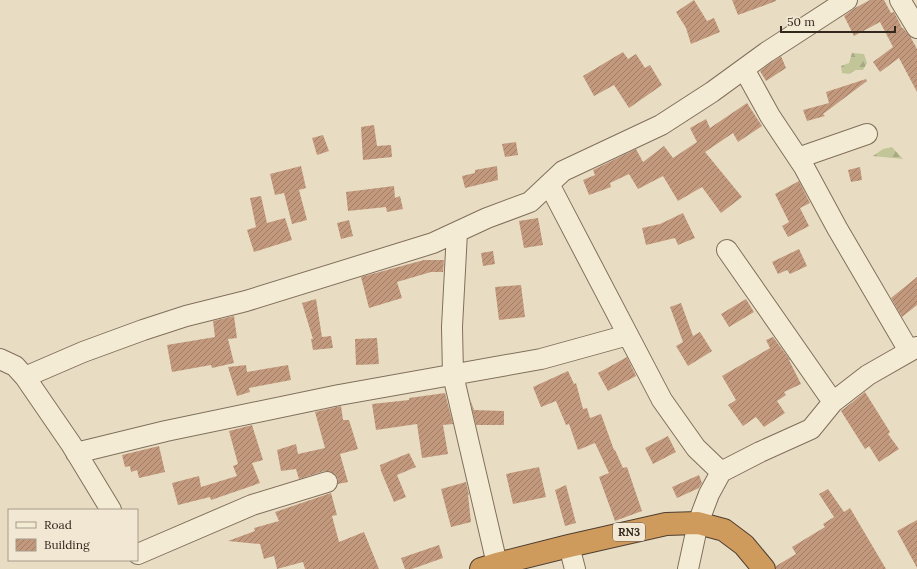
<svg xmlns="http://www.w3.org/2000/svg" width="917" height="569" font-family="Lora,serif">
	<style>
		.forest { fill: url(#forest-firs) }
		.building { fill: url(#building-hatch) }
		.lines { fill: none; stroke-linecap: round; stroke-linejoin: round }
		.minor-casing { stroke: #816f5c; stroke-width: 22 }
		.highway-casing { stroke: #4f3e30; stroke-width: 24 }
		.minor { stroke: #f4ebd5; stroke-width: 20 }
		.highway { stroke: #cf9b5d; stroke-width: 22 }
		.labels { text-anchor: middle; stroke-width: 4; stroke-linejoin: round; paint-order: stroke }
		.shield { fill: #f1e7d2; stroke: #6b6154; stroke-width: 1 }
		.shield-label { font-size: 11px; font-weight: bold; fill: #32281e }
	</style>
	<defs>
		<pattern id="forest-firs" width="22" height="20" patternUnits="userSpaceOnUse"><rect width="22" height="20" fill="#c1c598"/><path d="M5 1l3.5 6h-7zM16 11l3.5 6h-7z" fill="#a6a983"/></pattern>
		<pattern id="building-hatch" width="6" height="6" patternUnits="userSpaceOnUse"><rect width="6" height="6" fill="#c3997d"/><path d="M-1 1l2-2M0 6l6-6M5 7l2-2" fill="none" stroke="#9f7d66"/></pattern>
	</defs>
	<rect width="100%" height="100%" fill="#e8ddc3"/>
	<!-- forest -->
	<path class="forest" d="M852,53l12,1 3,9 -4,7h-7l-7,4 -7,-1 -1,-7 8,-3z
		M892,147l11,12 -30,-3 10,-7z"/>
	<!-- building -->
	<path class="building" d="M694,0l13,21 7,-3 6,14 -29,12 -5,-16 -10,-16z
		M732,0h44v1l-38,14z
		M870,0h14l7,13 3,-1 8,16h1l8,10 6,11v43l-18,-34 -19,14 -7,-10 20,-15 -13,-25 -26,14 -10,-20 11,-8z
		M623,52l5,7 8,-5 9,14 5,-3 12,20 -33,23 -15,-23 -20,11 -11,-20z
		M781,56l5,12 -20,13 -6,-10z
		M866,79l1,2 -44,33 2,2 -18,5 -4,-11 26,-7 -3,-11z
		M747,103l15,23 -24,16 -5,-9 -28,19 37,45 -21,16 -19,-26 -24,14 -15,-25 -25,13 -9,-15 -19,9 1,4 -22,8 -6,-15 12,-5 -2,-5 43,-21 7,13 21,-16 9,12 24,-16 -7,-14 16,-9 4,9z
		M374,125l3,21 14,-1 1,12 -29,3 -2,-33z
		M323,135l6,16 -12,4 -5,-17z
		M516,142l2,13 -13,2 -3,-13z
		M301,166l5,22 -7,2 8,30 -15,4 -8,-31 -9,2 -5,-21z
		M497,166l1,14 -33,8 -3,-12 13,-3v-3z
		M860,167l2,13 -11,2 -3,-12z
		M799,181l11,22 -10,5 9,18 -21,11 -6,-11 7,-4 -14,-28z
		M394,186l1,12 5,-2 3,13 -16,3 -1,-5 -38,4 -2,-19z
		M261,196l6,27 18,-5 7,22 -38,12 -7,-22 9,-3 -6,-29z
		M683,213l12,25 -17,7 -3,-7 -29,7 -4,-17 18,-4z
		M538,218l5,27 -19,3 -5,-27z
		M349,220l4,16 -12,3 -4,-16z
		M799,249l8,17 -17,8 -3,-4 -9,4 -6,-12z
		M493,251l2,13 -12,2 -2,-13z
		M424,260h20l-1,12h-12l-34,10 5,16 -33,10 -8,-31z
		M917,277v28l-15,12 -11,-19z
		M521,285l4,32 -26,3 -4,-33z
		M316,299l6,38 9,-1 2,12 -20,2 -2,-11h2l-11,-36z
		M746,299l8,13 -25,15 -8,-13z
		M681,303l12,33 7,-4 12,19 -24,15 -12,-20 7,-4 -13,-35z
		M234,316l3,22 -9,1 6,24 -22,5 -1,-3 -39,7 -5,-27 48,-8 -2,-16z
		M773,337l17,23h-1l12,24 -17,8 2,3 -9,6 8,12 -21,14 -8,-10 -13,9 -15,-21 8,-5 -14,-24 48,-28 -4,-8z
		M377,338l2,26 -23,1 -1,-26z
		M627,357l9,19 -28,15 -10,-18z
		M246,365l1,7 41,-7 3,15 -42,8 1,4 -13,4 -9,-29z
		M568,371l6,13 2,-1 7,26 4,-1 3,10 11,-4 13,36h1l8,18 4,-1 15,44 -27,10 -16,-44 10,-4 -14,-30 -17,7 -9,-26 -3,1 -10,-24 -15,6 -8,-20z
		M865,392l25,40 -2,2 11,15 -20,13 -10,-16 -4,3 -24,-38z
		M445,393l8,31 -10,1 5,29 -26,4 -5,-34 -41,6 -4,-26 37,-4v-2z
		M470,399l4,11 30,1v14h-28z
		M341,406l2,14h6l9,29 -18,5 8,28 -10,2v-5l-3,-5 -6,-3h-5l-25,8 -3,-10 -15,2 -4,-21 19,-6 2,10 27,-6 -10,-36z
		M252,425l11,35 -11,3 8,20 -49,17 -1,-3 -32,8 -6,-22 27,-7 2,11 36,-11 -4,-10 5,-2 -9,-33z
		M668,436l8,16 -23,12 -8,-16z
		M159,446l6,26 -26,6 -2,-8 -6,2 -1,-6 -5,1 -3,-12z
		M409,453l7,14 -19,8 9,22 -12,5 -13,-31 -1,-6z
		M539,467l7,30 -33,7 -7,-30z
		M699,475l3,8 -3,5 -22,10 -5,-11z
		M466,482l3,13h-1l3,27 -20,5 -10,-38z
		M566,485l10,38 -11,3 -10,-36z
		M828,489l16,23 6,-4 36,61h-110v-3l20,-12 -4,-7 33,-20 -2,-3 11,-7 -15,-23z
		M331,493l6,22 -5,1 7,26 25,-10 15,37h-74l-2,-7 -26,7 -3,-13 -10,3 -4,-15 -32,-3 27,-10 -1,-3 25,-7 -4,-9z
		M917,520v48l-20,-37z
		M439,545l4,13 -31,11h-7l-4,-11z"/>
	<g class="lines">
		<defs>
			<path id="minor" d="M900,0l17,28
				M744,69l26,47 34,51 33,61 72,123
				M798,158l69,-24
				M549,184l113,216 34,48 25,24
				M457,232l-5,95 1,48 44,189
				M727,250l106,152
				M0,359l15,7 10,11 46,67 40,66
				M25,377l58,-25 60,-22 43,-14 60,-15 187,-58 54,-25 43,-16 33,-31 98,-46 51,-33 55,-40 80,-52
				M76,453l90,-22 173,-36 202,-36 87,-24
				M569,546l6,23
				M138,554l114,-49 75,-23
				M688,569l10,-46 11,-29 12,-22 39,-20 51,-23 22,-27 35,-27 49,-28"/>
			<path id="highway" d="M481,569l16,-5 72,-18 97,-22 32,-1 26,7 20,15 20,24"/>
		</defs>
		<!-- minor casing -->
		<use href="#minor" class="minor-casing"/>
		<!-- highway casing -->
		<use href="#highway" class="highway-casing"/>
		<!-- minor -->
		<use href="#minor" class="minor"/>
		<!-- highway -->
		<use href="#highway" class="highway"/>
	</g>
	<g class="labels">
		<!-- shield labels -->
		<rect class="shield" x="613" y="523" width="32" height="18" rx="3"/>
		<g class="shield-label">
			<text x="629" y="536">RN3</text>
		</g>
	</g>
	<!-- legend -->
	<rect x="8" y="509" width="130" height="52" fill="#f1e7d2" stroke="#a59b8a"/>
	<rect x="16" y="522" width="20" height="6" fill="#f4ebd5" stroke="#a59b8a"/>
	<text x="44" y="529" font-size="12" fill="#32281e">Road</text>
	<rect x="16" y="539" width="20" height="12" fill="url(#building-hatch)" stroke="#a59b8a"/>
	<text x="44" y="549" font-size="12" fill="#32281e">Building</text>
	<!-- scale -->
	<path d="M781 26v6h114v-6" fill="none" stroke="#32281e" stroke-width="2"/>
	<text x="787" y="26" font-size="12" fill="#32281e" stroke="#f1e7d2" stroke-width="3" paint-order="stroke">50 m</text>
</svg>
